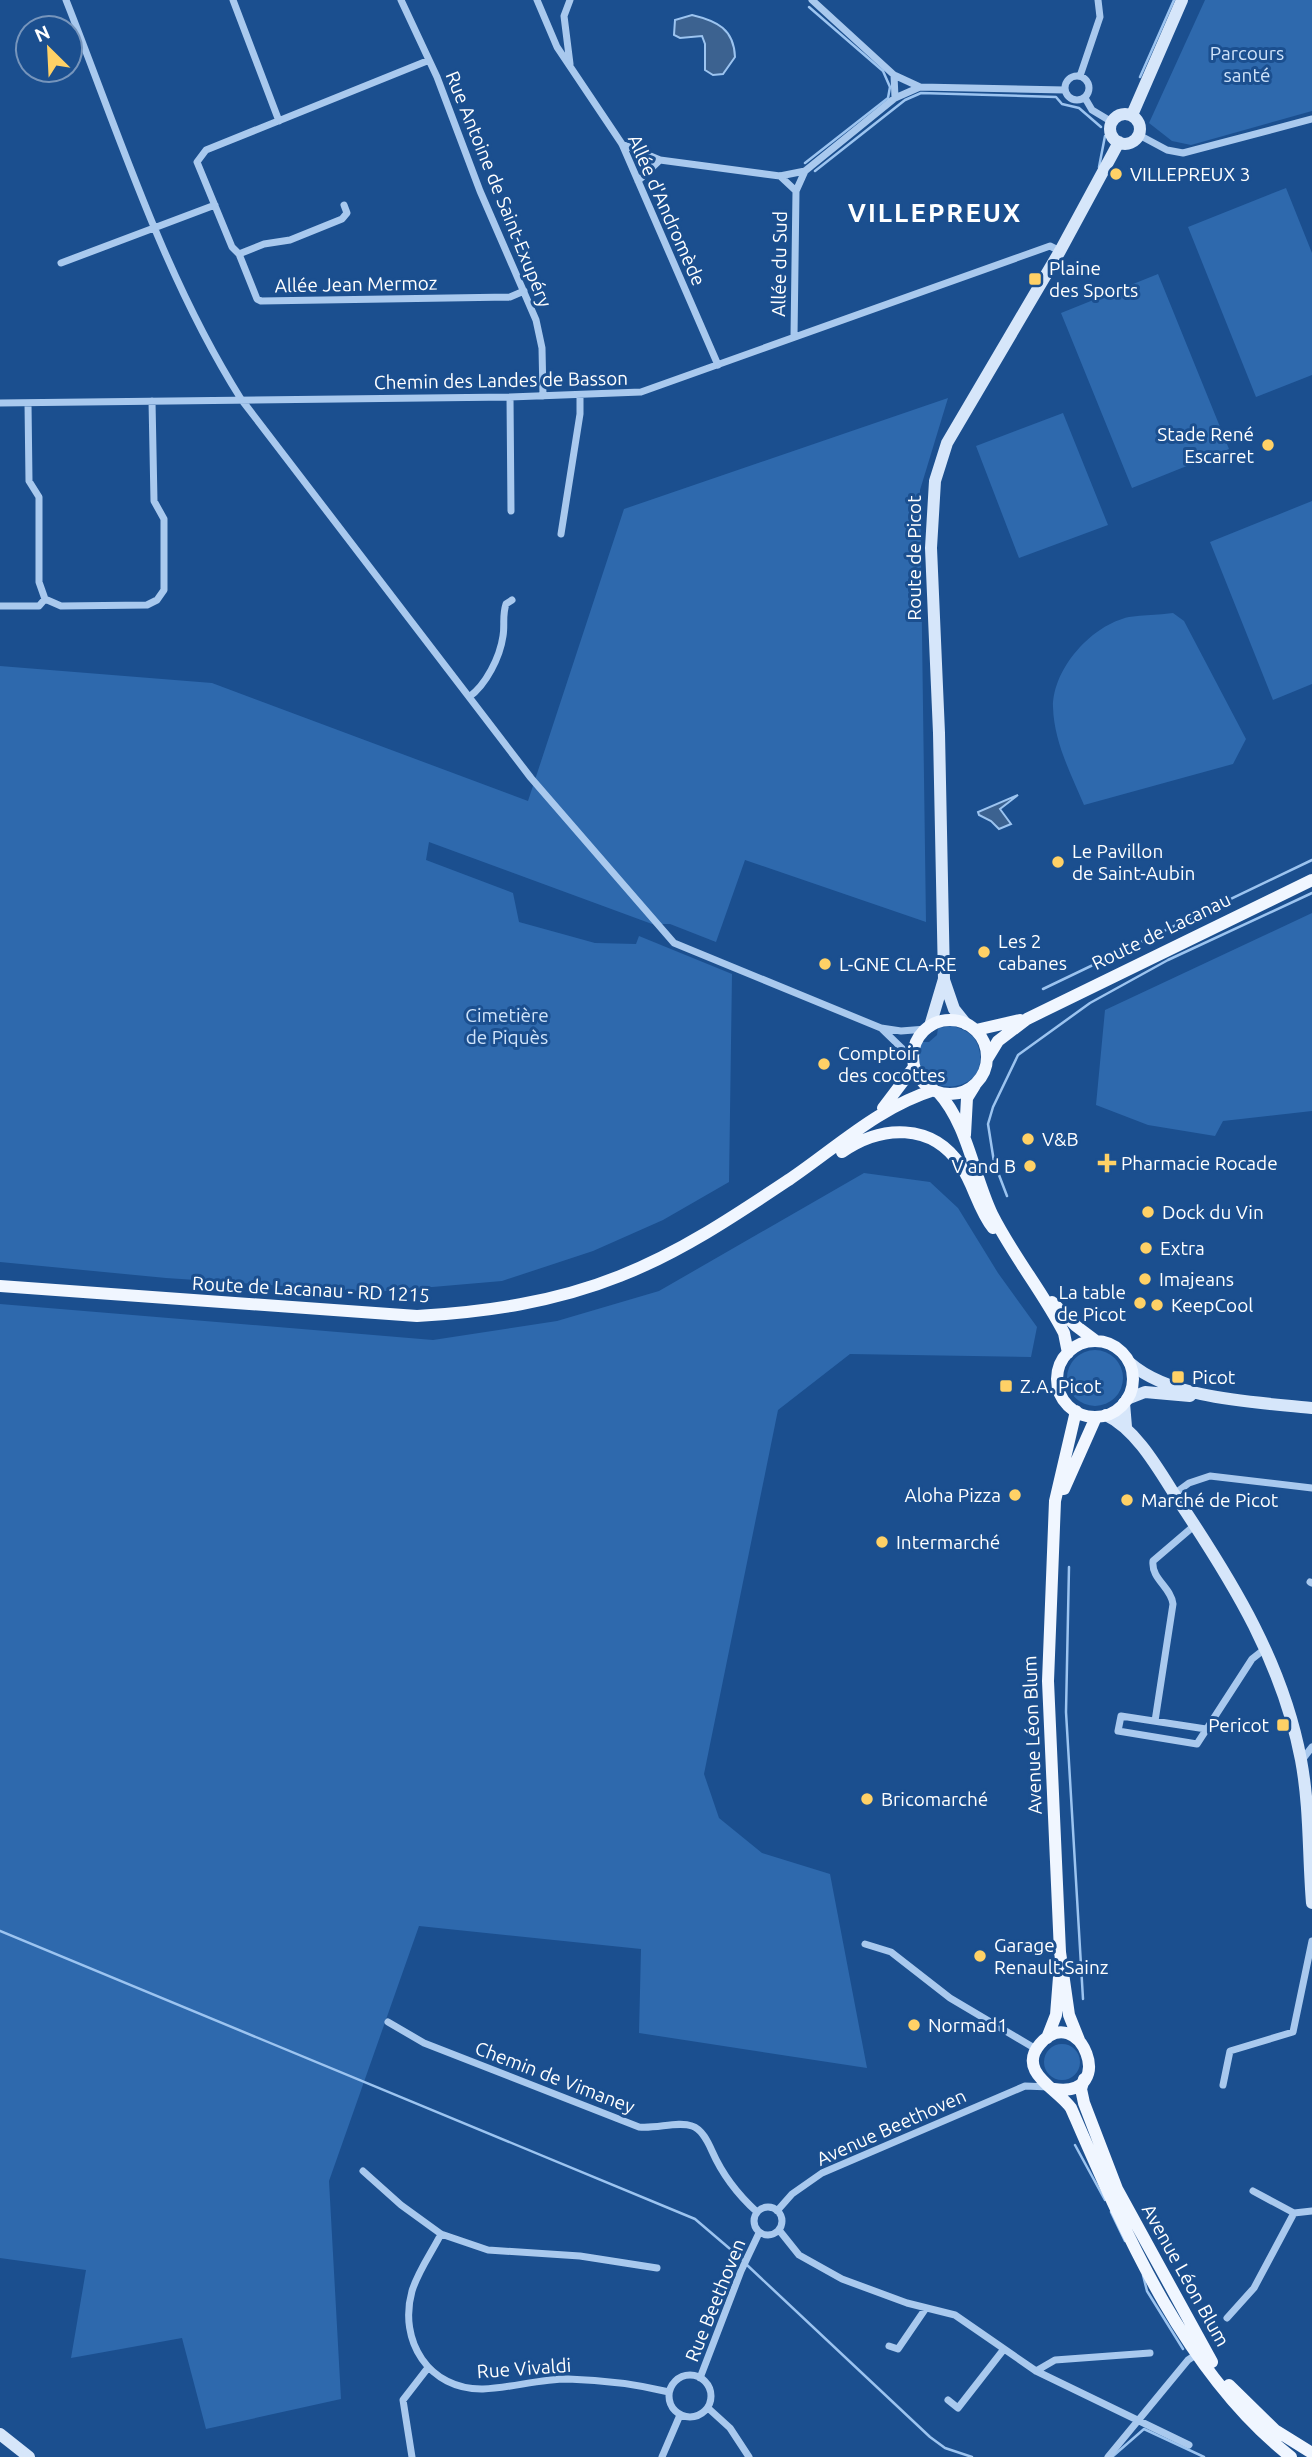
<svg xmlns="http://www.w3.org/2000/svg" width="1312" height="2457" font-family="Ubuntu,sans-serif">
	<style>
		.green { fill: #2e69ad }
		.water { fill: #3c6290; stroke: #9cc4f0; stroke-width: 2 }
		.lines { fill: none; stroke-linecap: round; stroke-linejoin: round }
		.stream { stroke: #9cc4f0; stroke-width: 2.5 }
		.street { stroke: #a9c9ee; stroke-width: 7 }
		.secondary { stroke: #d6e6fa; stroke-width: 12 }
		.primary { stroke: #f0f6ff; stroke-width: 12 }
		.poi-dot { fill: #ffd166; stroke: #1b4f8f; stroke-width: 2.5 }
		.labels { text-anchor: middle; stroke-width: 6; stroke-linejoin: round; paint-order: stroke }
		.park-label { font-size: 19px; fill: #cfe3fa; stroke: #1b4f8f }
		.poi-label { font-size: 19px; fill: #fff; stroke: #1b4f8f; text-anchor: start }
		.street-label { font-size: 19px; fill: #fff; stroke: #1b4f8f }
		.district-label { font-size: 26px; font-weight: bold; letter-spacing: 2px; fill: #fff; stroke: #1b4f8f }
	</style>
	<rect width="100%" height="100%" fill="#1b4f8f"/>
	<!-- green -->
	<path class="green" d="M1205,0h107v111l-121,34 -19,-4 -23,-18z
		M1286,188l26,65v122l-56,22 -68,-170z
		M1158,274l71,175 -97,39 -71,-175z
		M948,398l-28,92 6,432 -181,-62 -29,82 -46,-18h-18l-223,-82 -3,18 87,33 6,29 76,21 41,1 3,-8 93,38 -3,208 -66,38 -70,31 -91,30 -128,11 -208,-14 -166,-16v-596l212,17 316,118 96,-292z
		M1063,413l45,112 -89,33 -43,-112z
		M1312,501v183l-39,16 -63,-158z
		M1173,613l11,8 62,118 -13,25 -149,41c-13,-31 -30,-63 -31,-98 0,-39 39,-82 76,-90 14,-2 29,-2 44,-4z
		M1312,913v198l-89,10 -8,15 -67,-11 -52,-20 9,-95z
		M952,1026c13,3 24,9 27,23 13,52 -79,50 -57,-7h7l8,-7 1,-7z
		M864,1173l66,9 28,26 40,65 39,54 -6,30 -181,-3 -72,56 -74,364 15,44 43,35 68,21 37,194 -228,-35 2,-84 -222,-23 -90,255 12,218 -135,30 -24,-91 -111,20 15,-88 -86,-12v-954l433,36 124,-19 102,-30z
		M1067 1378a28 28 0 1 1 56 0a28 28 0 1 1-56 0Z
		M1044 2062a18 18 0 1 1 36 0a18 18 0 1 1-36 0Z"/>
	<!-- water -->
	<path class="water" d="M692,15c25,6 42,14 43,42l-12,17 -10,1 -8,-5v-26l-3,-8 -22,2 -6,-3 1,-15z
		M1018,795l-18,14 11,15 -12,5 -8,-8 -12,-6 -1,-3z"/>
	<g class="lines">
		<!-- stream -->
		<path class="stream" d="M1140,77l34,-77
			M805,163l83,-65 2,-11 -7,-16 -74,-64
			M1099,167l6,-31
			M815,171l90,-71 16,-7 135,4 6,7 17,4 22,19
			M1043,989l269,-129
			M1007,1196l-13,-34 -6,-38 5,-17 25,-52 72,-52 78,-43 144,-67
			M1069,1567l-3,145 17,287
			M0,1931l695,288 48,41
			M1075,2145l30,55
			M1111,2212l14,29
			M747,2265l183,172 15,11 27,9
			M1143,2275l4,16 36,58
			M1112,2457l32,-28 60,28"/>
		<!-- street -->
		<path class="street" d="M66,0c53,134 98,277 175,399l290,379 143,165 207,85 20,3 25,-2
			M233,0l46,121
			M401,0l36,77 43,114 56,129 6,28 1,48
			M537,0l20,47 65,97 96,221
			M570,0l-6,16 6,48
			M427,61l-221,89 -9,12 35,85 7,7 18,45 4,2 249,-4 14,-6
			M894,75l1,23
			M1065 88a12 12 0 1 1 24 0a12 12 0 1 1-24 0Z
			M1080,76l20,-59 -2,-17
			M920,87l145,3
			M1085,98l7,12 20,12
			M1139,135l28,15 16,3 129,-34
			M622,144l38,16 120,16 25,-5 90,-73 25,-11 -26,-12 -82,-75
			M780,176l16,15
			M638,181l22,-21
			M239,254l25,-10 26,-4 52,-21 5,-6 -3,-8
			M61,263l154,-58
			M794,337l2,-146 9,-20
			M510,397l1,114
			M0,403l510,-6 131,-5 409,-146 10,5
			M28,403l1,78 10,16v85l6,17 16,7 86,-1 10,-5 7,-10v-71l-10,-18 -2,-100
			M561,534l19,-120v-19
			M0,606h39l6,-7
			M469,697c17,-12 31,-40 34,-61 2,-11 -1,-20 3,-32l6,-4
			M881,1028l32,31
			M1174,1494l15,-11 21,-7 102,12
			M1310,1582l2,1
			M1155,1721l18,-117c-2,-17 -22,-25 -20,-43l42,-36
			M1206,1729l-85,-13 -3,15 79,13 55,-85 14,-11
			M1302,1760l10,-13
			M865,1944l26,8 59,46 86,51
			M388,2022l36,21 215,84c17,2 39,-6 53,-1 10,3 16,16 20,25 11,25 25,43 45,61
			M1223,2085l7,-34 63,-19 19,-91
			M363,2171l38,34 40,29 47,16 92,6 77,12
			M1253,2191l41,22 18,-2
			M754 2221a14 14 0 1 1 28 0a14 14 0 1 1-28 0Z
			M777,2211l15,-17 30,-21 203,-87 24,1
			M779,2230l20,25 43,24 65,24 48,12 81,56 153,74
			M441,2234c-9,18 -23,37 -29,57 -14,50 17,99 71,98 28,-1 56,-10 85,-10 33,1 68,5 101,13
			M1227,2318l27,-30 40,-75
			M889,2346l9,3 28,-41
			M1036,2371l19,-11 95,-7
			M669 2396a21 21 0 1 1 42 0a21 21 0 1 1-42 0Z
			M700,2378l41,-107 18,-38
			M948,2400l10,8 46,-59
			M708,2408l22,20 19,29
			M412,2457l-9,-57 24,-31
			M662,2457l18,-42
			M1108,2457l80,-97 9,-6"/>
		<!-- secondary -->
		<path class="secondary" d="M1110 129a15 15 0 1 1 30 0a15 15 0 1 1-30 0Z
			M1132,115l50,-115
			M944,980l10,29 12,15
			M930,1026l14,-47 -5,-246 -8,-185 4,-67 12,-38 113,-192 59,-109
			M1130,1363c42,37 128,39 182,45
			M1127,1399l18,-7 45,4
			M1124,1403l2,24
			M1106,1415c32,15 55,59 74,88 54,81 103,161 121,257 9,48 7,95 11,143
			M0,2434l29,23"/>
		<!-- primary -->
		<path class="primary" d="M913 1057a37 37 0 1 1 74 0a37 37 0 1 1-74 0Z
			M976,1030l44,-10
			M987,1059l11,-18 29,-22 285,-139
			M938,1092c30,33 35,82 54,122 21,42 51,78 72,119l4,20
			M883,1108l31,-41
			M965,1135l2,-37 8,-13
			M842,1152c39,-27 90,-30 119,14 13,19 17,43 32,62
			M0,1286l417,30c70,-4 138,-14 203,-40 61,-24 116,-61 170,-97 47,-32 89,-72 144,-89
			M1052,1302l24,24 20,15
			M1057 1379a38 38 0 1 1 76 0a38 38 0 1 1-76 0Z
			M1076,1411l-21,90 -7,180 12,271 9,63 10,25
			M1064,1489l32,-72
			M1047,2038l9,-23 3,-38
			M1084,2079l-3,10 3,14 33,86 95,173
			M1054,2089c66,10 25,-90 -14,-45 -24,28 18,45 31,64 53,122 113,265 220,349
			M1229,2385l46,45 37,23"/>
	</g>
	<!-- markers -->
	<g class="poi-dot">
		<circle cx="1116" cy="174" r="7"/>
		<rect x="1028" y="272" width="14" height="14" rx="3.5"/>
		<circle cx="1268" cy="445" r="7"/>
		<circle cx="1058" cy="862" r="7"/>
		<circle cx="984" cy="952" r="7"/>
		<circle cx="825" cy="964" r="7"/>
		<circle cx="824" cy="1064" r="7"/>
		<circle cx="1028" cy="1139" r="7"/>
		<path d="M1103.5 1152.5h7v7h7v7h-7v7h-7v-7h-7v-7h7z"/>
		<circle cx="1030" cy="1166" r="7"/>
		<circle cx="1148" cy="1212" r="7"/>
		<circle cx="1146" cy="1248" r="7"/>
		<circle cx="1145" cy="1279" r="7"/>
		<circle cx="1140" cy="1303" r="7"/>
		<circle cx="1157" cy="1305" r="7"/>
		<rect x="1171" y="1370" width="14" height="14" rx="3.5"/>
		<rect x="999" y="1379" width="14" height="14" rx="3.5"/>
		<circle cx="1015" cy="1495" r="7"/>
		<circle cx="1127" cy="1500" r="7"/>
		<circle cx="882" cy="1542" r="7"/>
		<rect x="1276" y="1718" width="14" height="14" rx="3.5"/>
		<circle cx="867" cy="1799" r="7"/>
		<circle cx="980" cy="1956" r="7"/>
		<circle cx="914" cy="2025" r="7"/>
	</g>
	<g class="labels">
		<!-- park labels -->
		<g class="park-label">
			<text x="1247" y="60">Parcours<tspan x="1247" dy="22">santé</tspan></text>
			<text x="507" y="1022">Cimetière<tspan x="507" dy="22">de Piquès</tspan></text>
		</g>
		<!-- poi labels -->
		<g class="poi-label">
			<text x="1130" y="181">VILLEPREUX 3</text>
			<text x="1049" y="275">Plaine<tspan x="1049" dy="22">des Sports</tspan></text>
			<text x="1254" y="441" text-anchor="end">Stade René<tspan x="1254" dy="22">Escarret</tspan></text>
			<text x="1072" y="858">Le Pavillon<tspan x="1072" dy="22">de Saint-Aubin</tspan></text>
			<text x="998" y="948">Les 2<tspan x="998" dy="22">cabanes</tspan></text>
			<text x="839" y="971">L-GNE CLA-RE</text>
			<text x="838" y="1060">Comptoir<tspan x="838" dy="22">des cocottes</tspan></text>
			<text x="1042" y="1146">V&amp;B</text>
			<text x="1121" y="1170">Pharmacie Rocade</text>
			<text x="1016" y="1173" text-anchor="end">V and B</text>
			<text x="1162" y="1219">Dock du Vin</text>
			<text x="1160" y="1255">Extra</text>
			<text x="1159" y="1286">Imajeans</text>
			<text x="1126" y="1299" text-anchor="end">La table<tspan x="1126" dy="22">de Picot</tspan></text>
			<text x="1171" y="1312">KeepCool</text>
			<text x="1192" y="1384">Picot</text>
			<text x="1020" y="1393">Z.A. Picot</text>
			<text x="1001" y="1502" text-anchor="end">Aloha Pizza</text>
			<text x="1141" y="1507">Marché de Picot</text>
			<text x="896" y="1549">Intermarché</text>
			<text x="1269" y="1732" text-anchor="end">Pericot</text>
			<text x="881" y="1806">Bricomarché</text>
			<text x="994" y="1952">Garage<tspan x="994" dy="22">Renault Sainz</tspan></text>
			<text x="928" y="2032">Normad1</text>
		</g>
		<!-- street labels -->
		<g class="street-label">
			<text transform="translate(499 189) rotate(68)" y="7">Rue Antoine de Saint-Exupéry</text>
			<text transform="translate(667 210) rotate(66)" y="7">Allée d'Andromède</text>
			<text transform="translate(779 264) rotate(-89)" y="7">Allée du Sud</text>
			<text transform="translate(356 284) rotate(-1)" y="7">Allée Jean Mermoz</text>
			<text transform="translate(501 380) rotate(-1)" y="7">Chemin des Landes de Basson</text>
			<text transform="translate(914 558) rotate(-90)" y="7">Route de Picot</text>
			<text transform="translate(1161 931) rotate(-26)" y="7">Route de Lacanau</text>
			<text transform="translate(311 1289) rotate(3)" y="7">Route de Lacanau - RD 1215</text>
			<text transform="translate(1032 1735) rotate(-92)" y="7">Avenue Léon Blum</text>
			<text transform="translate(555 2077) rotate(21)" y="7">Chemin de Vimaney</text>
			<text transform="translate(891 2127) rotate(-24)" y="7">Avenue Beethoven</text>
			<text transform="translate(1186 2275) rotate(61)" y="7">Avenue Léon Blum</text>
			<text transform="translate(715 2300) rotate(-68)" y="7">Rue Beethoven</text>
			<text transform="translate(524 2368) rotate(-4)" y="7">Rue Vivaldi</text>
		</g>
		<!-- district labels -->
		<g class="district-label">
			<text x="935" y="222">VILLEPREUX</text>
		</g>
	</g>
	<!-- north arrow -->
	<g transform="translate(49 49) rotate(336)"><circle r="33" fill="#1b4f8f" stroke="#7695bc" stroke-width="2"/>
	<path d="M0-5L12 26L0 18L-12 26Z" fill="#ffd166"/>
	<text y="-10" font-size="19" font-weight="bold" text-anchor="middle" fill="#ffffff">N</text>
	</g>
</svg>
